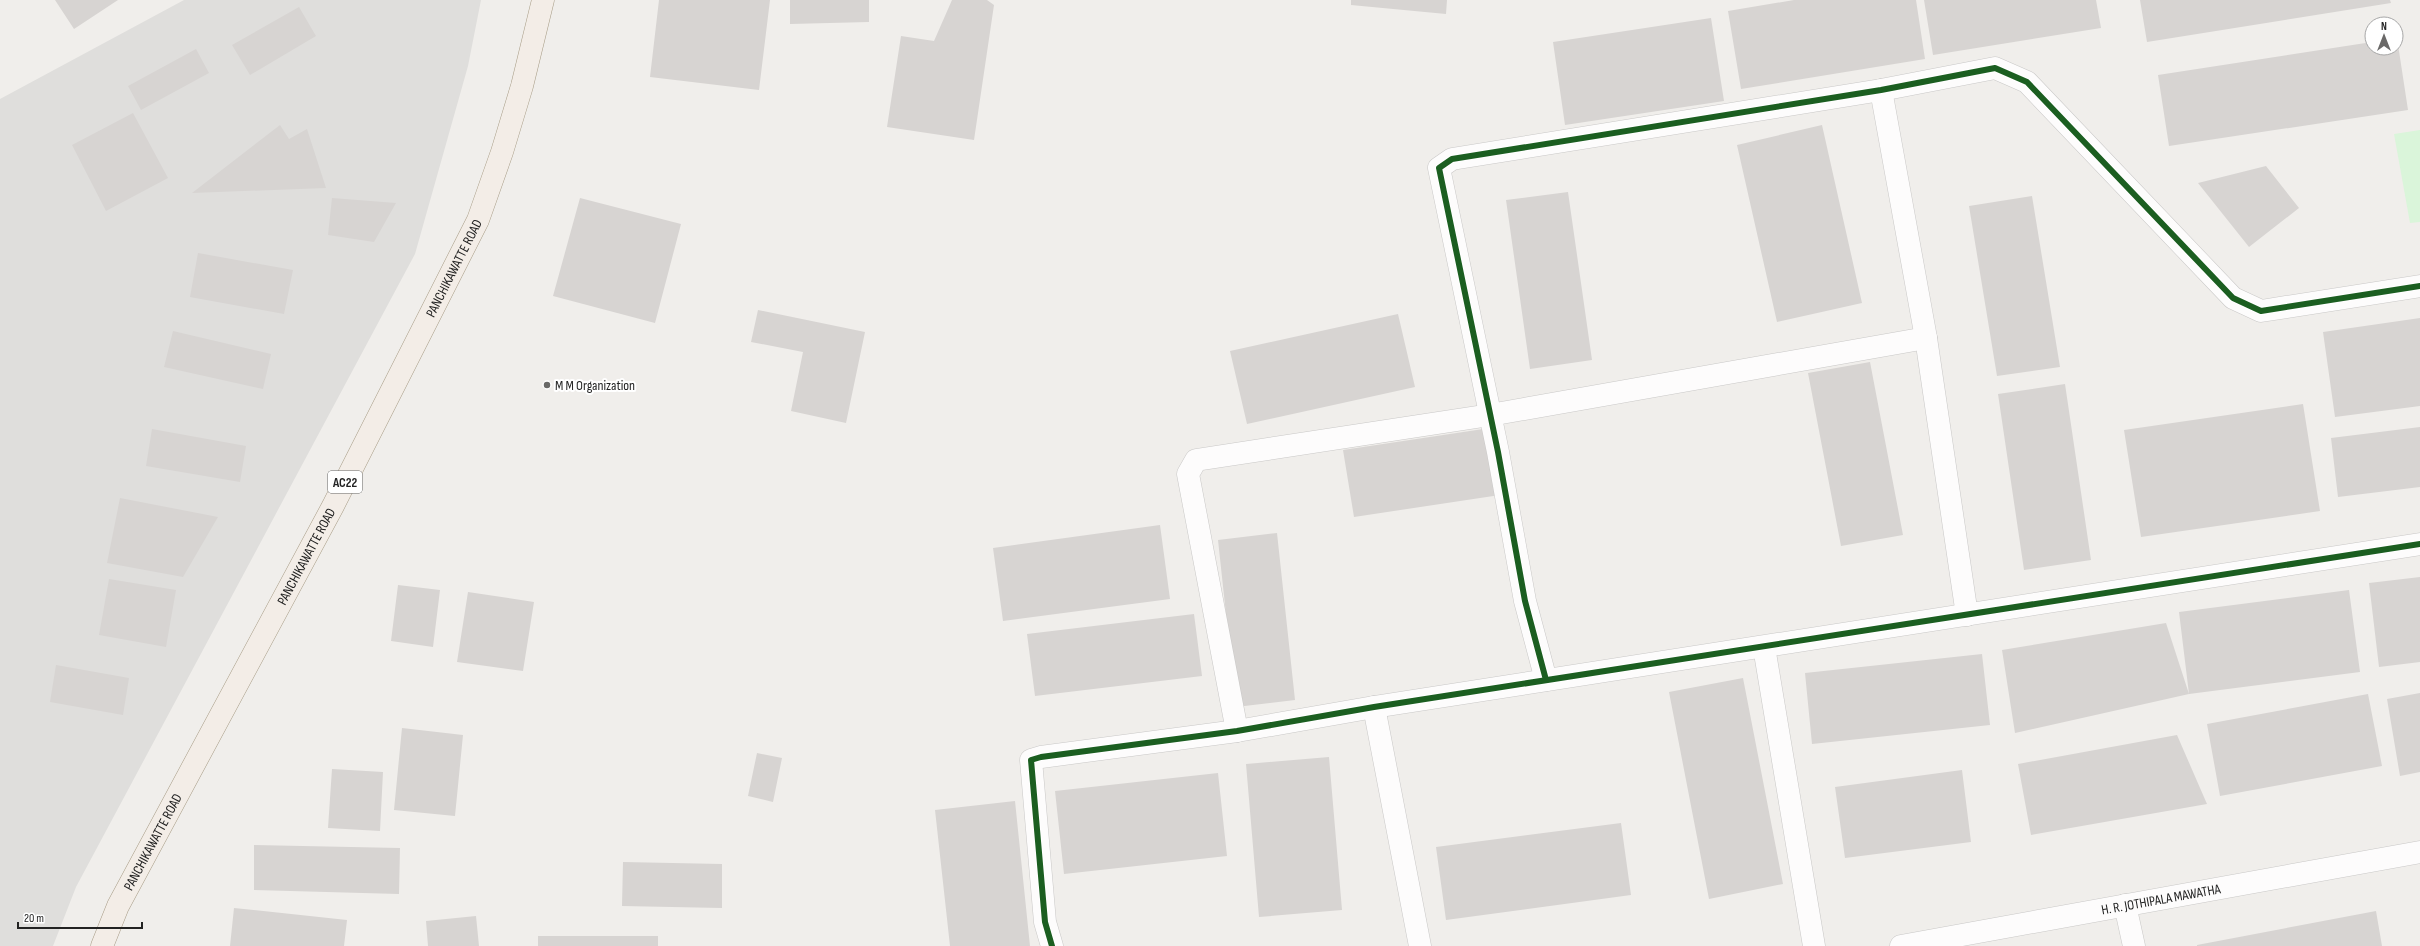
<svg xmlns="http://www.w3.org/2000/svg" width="2420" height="946" font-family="'Sofia Sans Condensed',sans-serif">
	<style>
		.residential { fill: #dfdedc }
		.park { fill: #daf5da }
		.building { fill: #d7d4d2 }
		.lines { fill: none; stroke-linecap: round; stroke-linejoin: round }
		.street-casing { stroke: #c9c8c7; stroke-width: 23 }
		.primary-casing { stroke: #a79c86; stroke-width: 23 }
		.street { stroke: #fdfcfc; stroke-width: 22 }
		.primary { stroke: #f3ede7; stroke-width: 22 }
		.cycleway-casing { stroke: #fff; stroke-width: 8 }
		.cycleway { stroke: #1b5e20; stroke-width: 6 }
		.poi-dot { fill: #6a6968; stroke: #fff; stroke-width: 1.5 }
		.labels { text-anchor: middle; stroke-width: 4; stroke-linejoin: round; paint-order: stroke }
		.shield { fill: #fff; stroke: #646464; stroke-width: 1 }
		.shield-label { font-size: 13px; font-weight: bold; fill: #222 }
		.street-label { font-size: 14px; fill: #222; stroke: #fff }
		.poi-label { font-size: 14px; fill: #222; stroke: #fff; text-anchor: start }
	</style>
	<rect width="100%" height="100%" fill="#f0eeeb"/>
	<!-- residential -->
	<path class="residential" d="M184,0h297l-13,66 -53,188 -339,633 -23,59h-53v-847z"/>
	<!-- park -->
	<path class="park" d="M2420,130v92l-10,1 -16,-89z"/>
	<!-- building -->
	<path class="building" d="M55,0h63l-44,29z
		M659,0h111l-11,90 -109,-13z
		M790,0h79v22l-79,2z
		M952,0h35l7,5 -20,135 -87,-13 14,-91 33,5z
		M1351,0h96l-1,14 -95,-9z
		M1794,0h122l9,59 -184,30 -13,-78z
		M1924,0h172l5,28 -168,27z
		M2140,0h250l1,3 -244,39z
		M299,7l17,29 -66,39 -18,-30z
		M1711,18l13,83 -159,24 -12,-83z
		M2397,38l11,72 -239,36 -11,-71 214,-33v6h24z
		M196,49l13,24 -68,37 -13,-24z
		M133,113l35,65 -62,33 -34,-66z
		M280,125l9,14 18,-10 19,59 -134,5z
		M1822,125l40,178 -85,19 -40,-177z
		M2266,166l33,42 -50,39 -51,-64z
		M1568,192l24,168 -62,9 -24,-169z
		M2032,196l28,171 -63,9 -28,-170z
		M332,198l64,5 -22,39 -46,-7z
		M580,198l101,26 -26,99 -102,-27z
		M198,253l95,17 -9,44 -94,-17z
		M758,310l107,22 -19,91 -55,-12 12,-59 -52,-10z
		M1398,314l17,73 -168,37 -17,-73z
		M2420,318v88l-85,11 -12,-85z
		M173,331l98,23 -8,35 -99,-22z
		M1870,362l33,173 -62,11 -33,-173z
		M2065,384l26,176 -67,10 -26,-176z
		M2303,404l17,107 -179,26 -17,-107z
		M2420,427v60l-82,10 -7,-59z
		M1490,428l10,67 -146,22 -11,-67z
		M152,429l94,17 -6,36 -94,-16z
		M120,498l98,19 -35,60 -76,-14z
		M1160,525l10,74 -167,22 -10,-73z
		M1277,533l18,167 -59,7 -18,-167z
		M2420,577v85l-41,5 -10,-84z
		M109,579l67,11 -10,57 -67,-12z
		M398,585l42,5 -7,57 -42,-6z
		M2349,590l11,82 -171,22 -10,-82z
		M468,592l66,10 -11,69 -66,-9z
		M1194,614l8,62 -167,20 -8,-62z
		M2166,623l23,71 -174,39 -13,-83z
		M1982,654l8,71 -178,19 -7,-71z
		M56,665l73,13 -6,37 -73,-13z
		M1743,678l40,206 -74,15 -40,-207z
		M2420,693v79l-20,4 -13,-77z
		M2368,694l14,72 -162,30 -13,-72z
		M402,728l61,7 -8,81 -61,-6z
		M2177,735l30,69 -176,31 -13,-71z
		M757,753l25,5 -9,44 -25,-6z
		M1329,757l13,153 -83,7 -13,-153z
		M332,769l51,3 -3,59 -52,-3z
		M1962,770l9,72 -126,16 -10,-71z
		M1218,773l9,83 -163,18 -9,-83z
		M1015,801l15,145h-80l-15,-136z
		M1621,823l10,72 -185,25 -10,-73z
		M254,845l146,3 -1,46 -145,-4z
		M623,862l99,2v44l-100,-2z
		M234,908l113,12 -3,26h-114z
		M2376,911l6,35h-185v-1z
		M476,916l3,30h-51l-2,-25z
		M538,936h120v10h-120z"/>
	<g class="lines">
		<defs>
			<g id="street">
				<path d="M1881,90l45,248 41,277"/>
				<path d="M1764,647l50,299"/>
				<path d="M1546,680l-21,-79 -27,-149 -59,-284 13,-9 429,-69 114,-22 32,14 206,216 28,13 159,-25"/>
				<path d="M1374,707l46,239"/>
				<path d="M1237,731l-49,-257 8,-14 294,-45 436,-77"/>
				<path d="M2125,905l9,41"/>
				<path d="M1052,946l-7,-24 -14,-162 10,-3 196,-26 137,-24 1046,-163"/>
				<path id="s1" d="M1901,946l519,-94"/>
			</g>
			<g id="primary">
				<path id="s2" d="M102,946l16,-40 215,-400 145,-286 24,-68 20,-66 21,-86"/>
			</g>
		</defs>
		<!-- street casing -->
		<use href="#street" class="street-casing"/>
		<!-- primary casing -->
		<use href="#primary" class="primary-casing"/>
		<!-- street -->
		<use href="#street" class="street"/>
		<!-- primary -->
		<use href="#primary" class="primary"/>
		<defs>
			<path id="cycleway" d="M1546,680l-21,-79 -27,-149 -59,-284 13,-9 429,-69 114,-22 32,14 206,216 28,13 159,-25
				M1052,946l-7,-24 -14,-162 10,-3 196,-26 137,-24 1046,-163"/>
		</defs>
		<!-- cycleway casing -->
		<use href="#cycleway" class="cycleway-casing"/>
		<!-- cycleway -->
		<use href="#cycleway" class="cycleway"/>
	</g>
	<!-- markers -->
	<circle class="poi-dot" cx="547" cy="385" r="4"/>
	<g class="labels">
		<!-- shield labels -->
		<rect class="shield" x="328" y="471" width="34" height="22" rx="3"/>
		<g class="shield-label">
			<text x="345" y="487">AC22</text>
		</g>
		<!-- street labels -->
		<g class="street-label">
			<text dy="5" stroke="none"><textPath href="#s2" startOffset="764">PANCHIKAWATTE ROAD</textPath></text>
			<text dy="5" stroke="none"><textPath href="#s2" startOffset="440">PANCHIKAWATTE ROAD</textPath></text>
			<text dy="5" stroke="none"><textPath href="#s2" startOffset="116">PANCHIKAWATTE ROAD</textPath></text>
			<text dy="5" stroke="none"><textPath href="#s1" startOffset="264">H. R. JOTHIPALA MAWATHA</textPath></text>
		</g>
		<!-- poi labels -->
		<g class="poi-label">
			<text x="555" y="390">M M Organization</text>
		</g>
	</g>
	<!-- north arrow -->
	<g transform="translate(2384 36)"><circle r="19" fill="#ffffff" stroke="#a7a7a7"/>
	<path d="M0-3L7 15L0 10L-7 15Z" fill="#6a6968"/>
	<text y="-6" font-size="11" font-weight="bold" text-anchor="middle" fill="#222222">N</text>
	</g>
	<!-- scale -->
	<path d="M18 922v6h124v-6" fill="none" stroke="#222222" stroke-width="2"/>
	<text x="24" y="922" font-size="12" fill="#222222" stroke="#ffffff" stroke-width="3" paint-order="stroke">20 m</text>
</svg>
